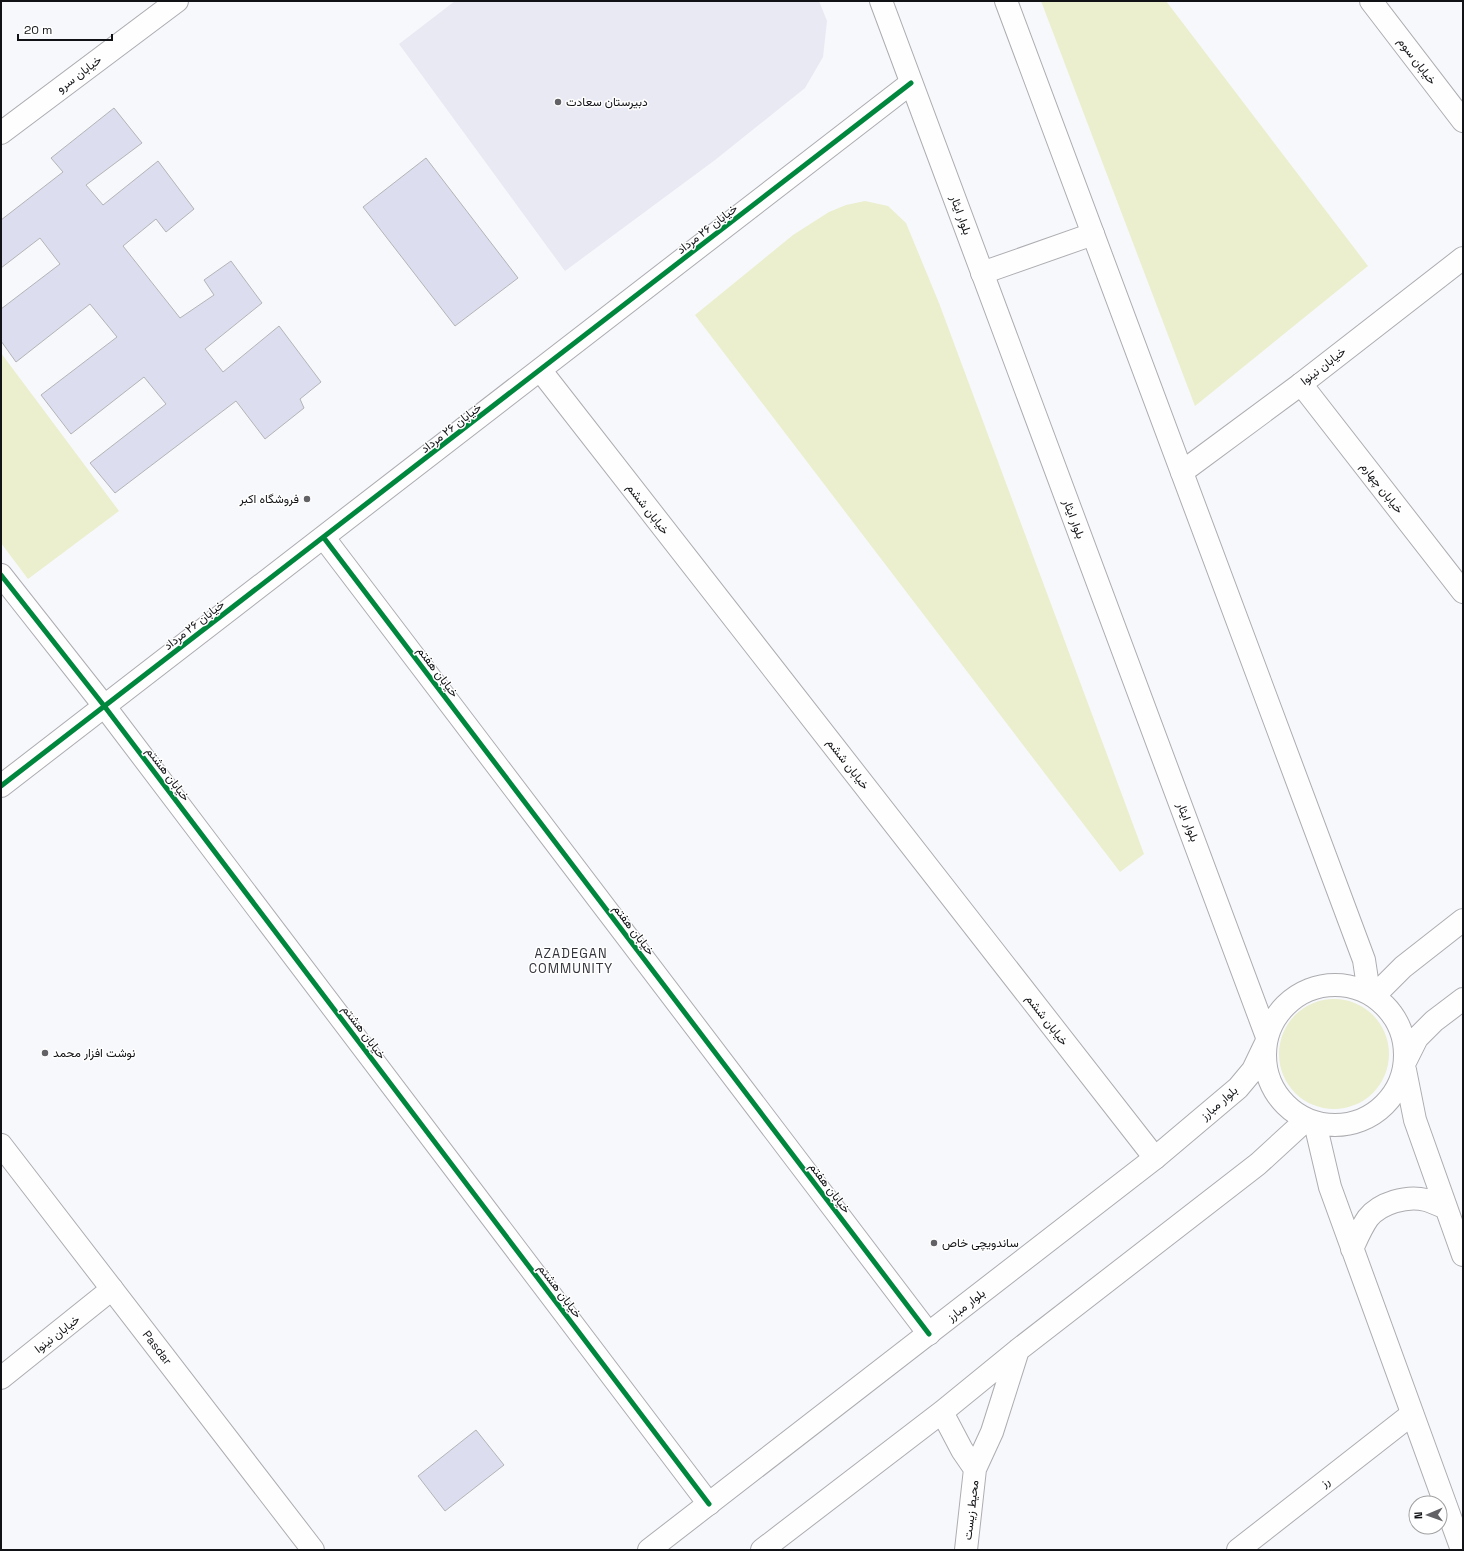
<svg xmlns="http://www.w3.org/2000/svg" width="1464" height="1551" font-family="'Space Grotesk',Vazirmatn,sans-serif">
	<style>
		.built { fill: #e8e9f3 }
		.green { fill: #ebefcd }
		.building { fill: #dcddee; stroke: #b3b4b7 }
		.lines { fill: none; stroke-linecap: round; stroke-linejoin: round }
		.minor-casing { stroke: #adadb1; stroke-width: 24 }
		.major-casing { stroke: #adadb1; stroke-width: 24 }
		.minor { stroke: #fefeff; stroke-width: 22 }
		.major { stroke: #fefeff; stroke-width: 22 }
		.cycleway-casing { stroke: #fff; stroke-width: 8 }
		.cycleway { stroke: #00873e; stroke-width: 5 }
		.poi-dot { fill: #626266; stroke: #fff; stroke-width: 1.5 }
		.labels { text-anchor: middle; stroke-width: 3; stroke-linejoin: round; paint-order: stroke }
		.street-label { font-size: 12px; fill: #111215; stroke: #fff }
		.poi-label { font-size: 12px; fill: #111215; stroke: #fff; text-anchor: start }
		.neighbourhood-label { font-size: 13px; letter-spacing: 1px; fill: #31323a; stroke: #fff }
	</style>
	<rect width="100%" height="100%" fill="#f7f8fc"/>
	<!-- built -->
	<path class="built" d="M455,1h364l8,20 -4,36 -18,31 -90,72 -150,111 -166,-227z"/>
	<!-- green -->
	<path class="green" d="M1041,1h125l202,265 -173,140z
		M865,201l23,5 18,17 33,80 205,551 -24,18 -425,-557 98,-80 36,-23 17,-7z
		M1,353l118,158 -91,68 -27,-36z
		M1279 1054a55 55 0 1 1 110 0a55 55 0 1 1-110 0Z"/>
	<!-- building -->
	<path class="building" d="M114,108l28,35 -56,42 17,20 55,-44 36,48 -28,23 -10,-13 -33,27 57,72 34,-23 -10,-15 27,-19 31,42 -57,46 18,23 56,-46 42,56 -21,17 4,9 -39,31 -29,-38 -121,92 -25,-30 76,-59 -22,-27 -73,57 -30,-39 76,-58 -27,-33 -74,58 -15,-21v-32l59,-45 -20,-26 -39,30v-48l62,-48 -12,-14z
		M426,158l92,120 -63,48 -92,-119z
		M476,1430l28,35 -59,46 -27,-35z"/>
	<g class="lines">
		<defs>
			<g id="minor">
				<path d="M1371,1l92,120"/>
				<path d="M1,133l176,-132"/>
				<path d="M982,273l111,-39"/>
				<path d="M541,371l614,787"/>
				<path d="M1301,384l162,208"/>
				<path d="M1182,472l119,-88 162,-126"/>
				<path d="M324,538l605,796"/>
				<path d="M1,575l104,132 604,797"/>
				<path d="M1,786l910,-703"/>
				<path id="s1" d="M1,1145l312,405"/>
				<path d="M1,1378l111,-89"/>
				<path d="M1238,1550l174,-136"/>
			</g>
			<path id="major" d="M881,1l386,1036
				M1006,1l358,959 5,33
				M1265 1055a70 70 0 1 1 140 0a70 70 0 1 1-140 0Z
				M1374,996l29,-29 60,-47
				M1406,1060l11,-22 17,-17 29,-22
				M1405,1070l10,50 48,135
				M1315,1123l15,64 132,363
				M1352,1249c5,-11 9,-21 16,-31 12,-15 39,-23 58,-18 7,2 13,5 20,8
				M942,1412l20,38 13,19 17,-37 26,-82
				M649,1550l506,-392 83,-70 15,-18 12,-25
				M762,1550l180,-138 76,-62 240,-186 48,-44
				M966,1550l9,-81"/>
		</defs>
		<!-- minor casing -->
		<use href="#minor" class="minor-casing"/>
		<!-- major casing -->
		<use href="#major" class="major-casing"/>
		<!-- minor -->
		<use href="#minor" class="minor"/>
		<!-- major -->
		<use href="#major" class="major"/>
		<defs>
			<path id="cycleway" d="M324,538l605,796
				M1,575l104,132 604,797
				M1,786l910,-703"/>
		</defs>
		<!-- cycleway casing -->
		<use href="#cycleway" class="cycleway-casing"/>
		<!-- cycleway -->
		<use href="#cycleway" class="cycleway"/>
	</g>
	<!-- markers -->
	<g class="poi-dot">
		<circle cx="558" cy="102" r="4"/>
		<circle cx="307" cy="499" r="4"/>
		<circle cx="45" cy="1053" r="4"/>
		<circle cx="934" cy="1243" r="4"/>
	</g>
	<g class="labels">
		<!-- street labels -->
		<g class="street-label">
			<text transform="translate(1417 61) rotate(53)" y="4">خیابان سوم</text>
			<text transform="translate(79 74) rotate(-37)" y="4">خیابان سرو</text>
			<text transform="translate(961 215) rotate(70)" y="4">بلوار ایثار</text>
			<text transform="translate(707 229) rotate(-38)" y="4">خیابان ۲۶ مرداد</text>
			<text transform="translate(1323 366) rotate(-38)" y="4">خیابان نینوا</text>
			<text transform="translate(451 428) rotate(-38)" y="4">خیابان ۲۶ مرداد</text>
			<text transform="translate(1382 488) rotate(52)" y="4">خیابان چهارم</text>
			<text transform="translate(648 509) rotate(52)" y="4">خیابان ششم</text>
			<text transform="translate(1074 519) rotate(69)" y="4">بلوار ایثار</text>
			<text transform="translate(194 625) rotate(-38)" y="4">خیابان ۲۶ مرداد</text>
			<text transform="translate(438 672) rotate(53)" y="4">خیابان هفتم</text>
			<text transform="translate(848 764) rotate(52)" y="4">خیابان ششم</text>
			<text transform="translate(168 774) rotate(53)" y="4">خیابان هشتم</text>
			<text transform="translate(1188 822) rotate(69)" y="4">بلوار ایثار</text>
			<text transform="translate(634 930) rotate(53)" y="4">خیابان هفتم</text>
			<text transform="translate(1047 1020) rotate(52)" y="4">خیابان ششم</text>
			<text transform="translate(364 1032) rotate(53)" y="4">خیابان هشتم</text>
			<text transform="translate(1219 1103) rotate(-41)" y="4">بلوار مبارز</text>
			<text transform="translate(830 1188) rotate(53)" y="4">خیابان هفتم</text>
			<text transform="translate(560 1291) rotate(53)" y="4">خیابان هشتم</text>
			<text transform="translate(966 1305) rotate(-38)" y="4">بلوار مبارز</text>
			<text transform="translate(57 1334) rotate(-38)" y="4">خیابان نینوا</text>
			<text dy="4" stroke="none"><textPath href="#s1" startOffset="256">Pasdar</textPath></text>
			<text transform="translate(1325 1482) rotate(-38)" y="4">رز</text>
			<text transform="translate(971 1510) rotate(-83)" y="4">محیط زیست</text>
		</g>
		<!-- poi labels -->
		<g class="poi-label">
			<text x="566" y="106">دبیرستان سعادت</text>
			<text x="299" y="503" text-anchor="end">فروشگاه اکبر</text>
			<text x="53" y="1057">نوشت افزار محمد</text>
			<text x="942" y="1247">ساندویچی خاص</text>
		</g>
		<!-- neighbourhood labels -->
		<g class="neighbourhood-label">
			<text x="571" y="958">AZADEGAN<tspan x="571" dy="15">COMMUNITY</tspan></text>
		</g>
	</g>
	<!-- border -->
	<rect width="1464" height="1551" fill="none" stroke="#111215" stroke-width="4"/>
	<!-- north arrow -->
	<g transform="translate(1428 1515) rotate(268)"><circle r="19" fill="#ffffff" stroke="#a0a0a1"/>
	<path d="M0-3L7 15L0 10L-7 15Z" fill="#626266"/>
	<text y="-6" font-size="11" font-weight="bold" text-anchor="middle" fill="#111215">N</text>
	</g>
	<!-- scale -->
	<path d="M18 34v6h94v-6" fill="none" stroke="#111215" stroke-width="2"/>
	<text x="24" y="34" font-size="12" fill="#111215" stroke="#ffffff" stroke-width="3" paint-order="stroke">20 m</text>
</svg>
